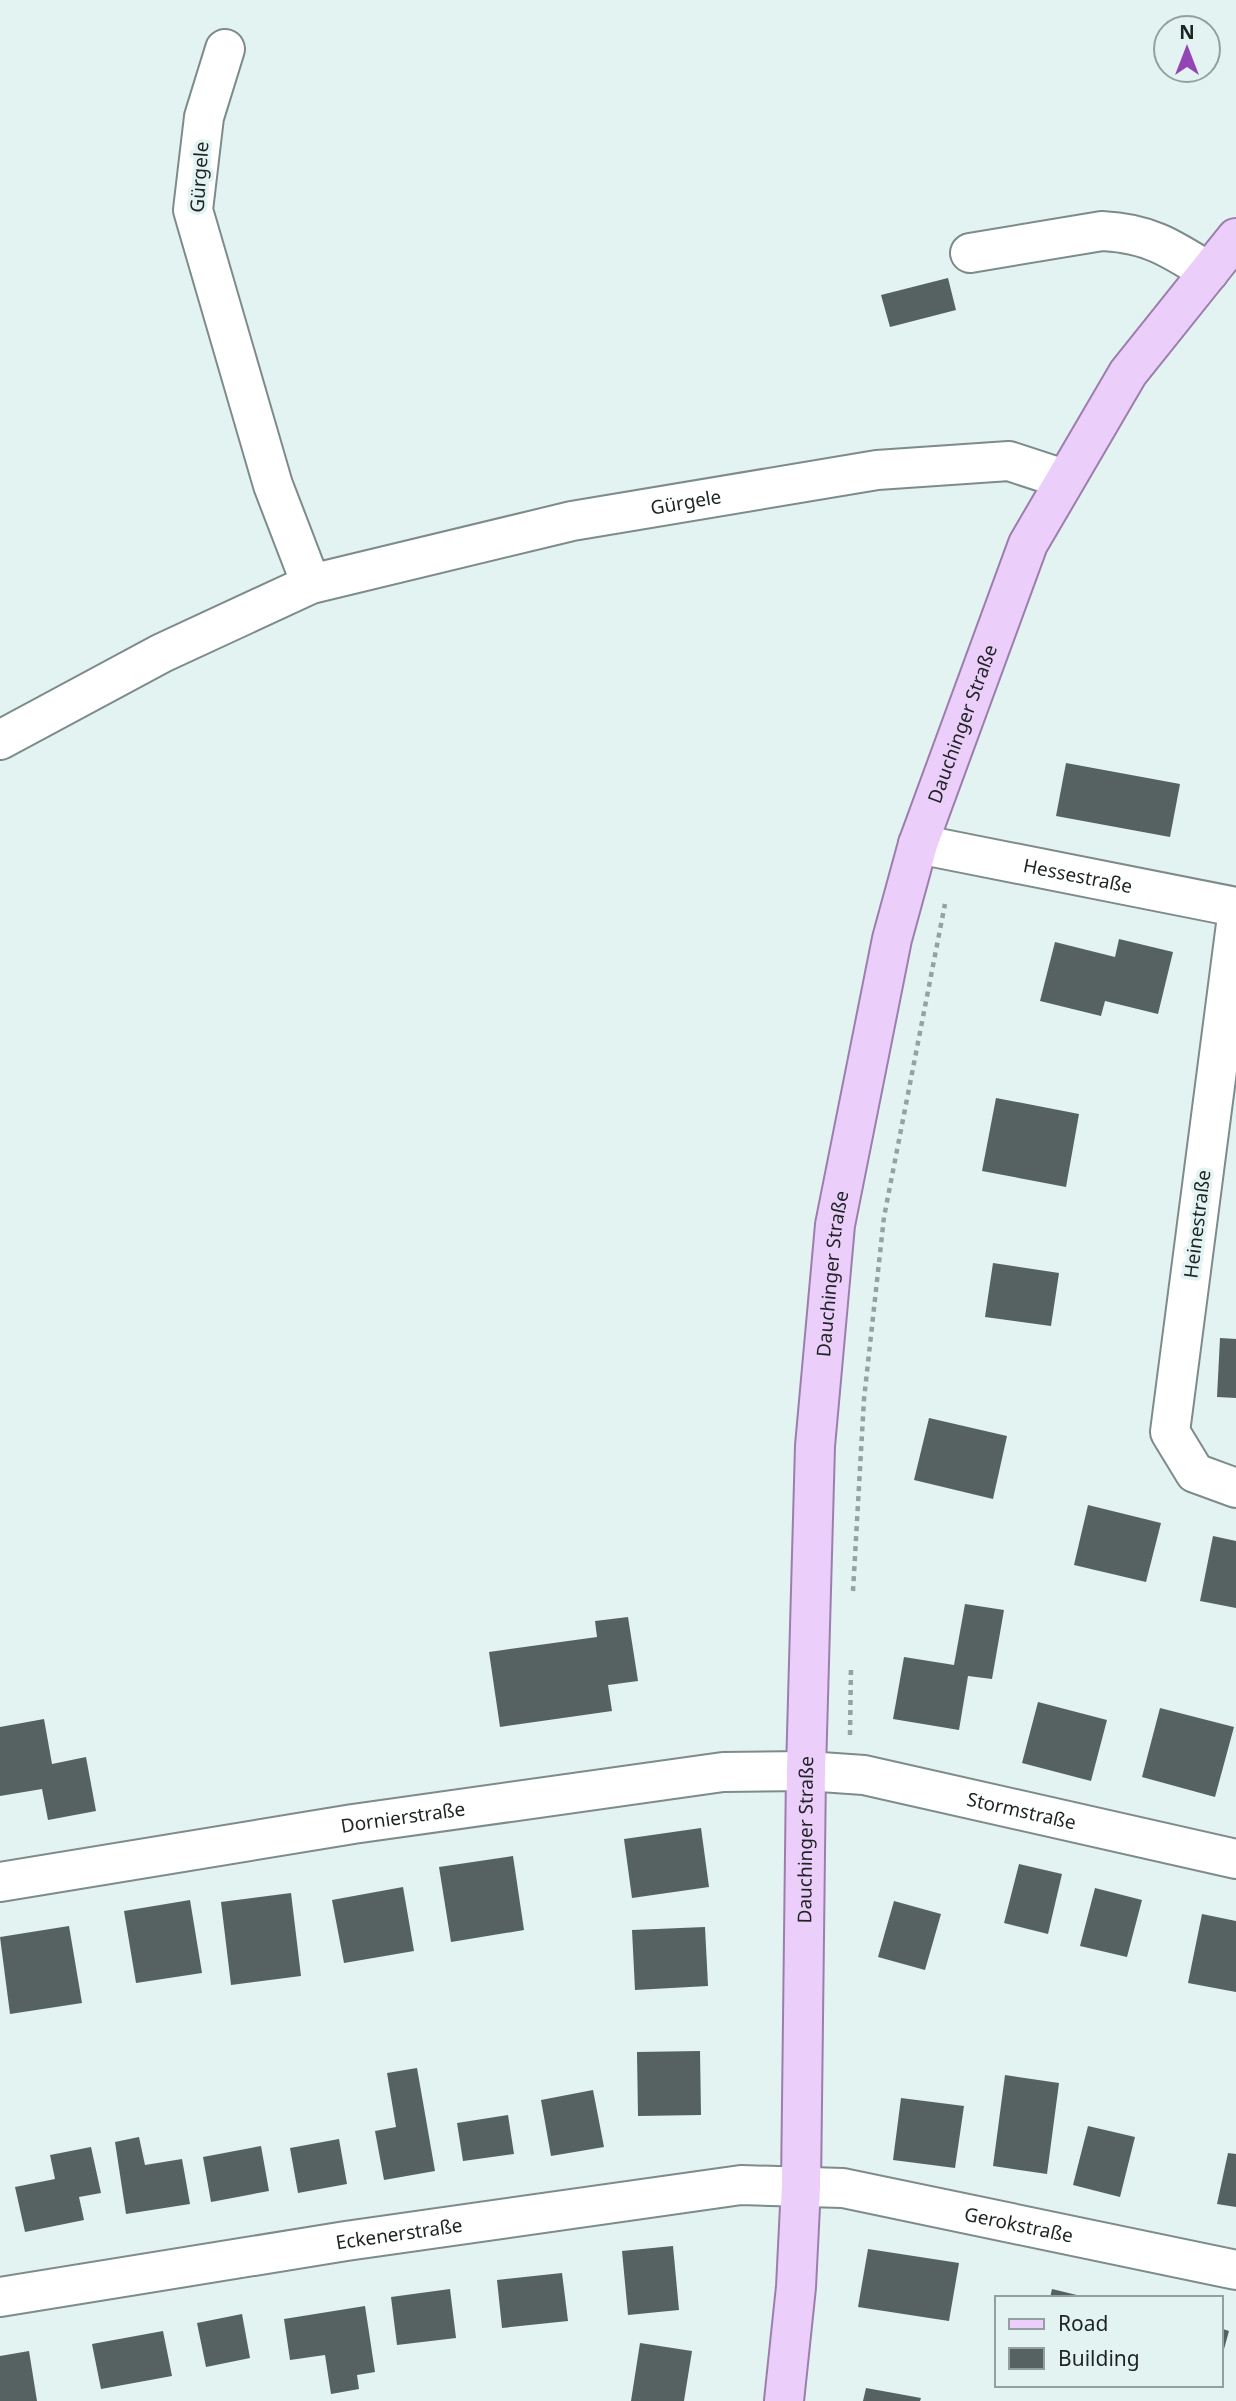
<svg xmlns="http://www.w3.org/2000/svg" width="1236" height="2401" font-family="'Noto Sans',sans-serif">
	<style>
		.building { fill: #556261 }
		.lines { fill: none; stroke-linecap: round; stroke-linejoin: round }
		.minor-casing { stroke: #7d8b8a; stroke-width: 42 }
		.major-casing { stroke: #9c7ead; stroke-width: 42 }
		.path { stroke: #96a2a0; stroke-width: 4.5; stroke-dasharray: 5 5; stroke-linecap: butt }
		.minor { stroke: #fff; stroke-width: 38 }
		.major { stroke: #eccefa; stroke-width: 38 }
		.labels { text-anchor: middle; stroke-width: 7; stroke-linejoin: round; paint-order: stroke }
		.street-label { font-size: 19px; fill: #1e2423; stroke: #e3f3f1 }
	</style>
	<rect width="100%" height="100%" fill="#e3f3f1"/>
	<!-- building -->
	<path class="building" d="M948,278l8,32 -66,17 -9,-32z
		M1066,763l114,21 -10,53 -114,-21z
		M1119,939l54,13 -15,62 -53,-13 -4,15 -61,-15 15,-59 60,15z
		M996,1098l83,16 -13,73 -84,-16z
		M993,1263l66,10 -8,53 -66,-9z
		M1220,1338l16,1v59l-19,-1z
		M929,1418l78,18 -14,63 -79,-19z
		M1088,1505l73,18 -15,59 -72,-17z
		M1213,1536l23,5v67l-36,-7z
		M965,1604l39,6 -12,69 -24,-3 -9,54 -66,-11 11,-62 50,8z
		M628,1617l10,64 -30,4 4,26 -112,16 -11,-75 108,-15 -2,-16z
		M1038,1702l69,18 -16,61 -69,-18z
		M1160,1708l74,19 -19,70 -73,-20z
		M44,1719l8,45 34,-7 10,54 -48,9 -6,-31 -42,7v-69z
		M701,1828l8,59 -77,11 -8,-59z
		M513,1856l11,74 -73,12 -12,-75z
		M1019,1864l43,10 -14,60 -44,-11z
		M403,1887l11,64 -70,12 -12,-63z
		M1095,1888l47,12 -15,57 -47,-11z
		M291,1893l10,83 -70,9 -10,-83z
		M190,1900l12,73 -66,10 -12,-72z
		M894,1901l47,13 -16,56 -47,-13z
		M1202,1914l34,7v71l-48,-9z
		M69,1926l13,77 -72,11 -10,-77z
		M705,1927l3,59 -73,4 -3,-60z
		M700,2051l1,64 -63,1 -1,-64z
		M417,2068l18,103 -51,9 -9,-49 21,-4 -9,-54z
		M1005,2075l54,8 -12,91 -54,-8z
		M593,2090l11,57 -53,9 -10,-56z
		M901,2098l63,8 -9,62 -62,-8z
		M508,2115l6,39 -51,7 -6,-38z
		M1088,2126l47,11 -15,60 -47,-12z
		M139,2137l6,28 37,-6 8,45 -64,10 -11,-72z
		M339,2139l8,45 -49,9 -8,-45z
		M261,2146l8,45 -58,11 -8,-45z
		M91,2147l10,46 -22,4 5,23 -59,12 -10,-45 40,-8 -5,-24z
		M1228,2153l8,1v53l-19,-3z
		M673,2246l6,64 -51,5 -6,-64z
		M868,2249l91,14 -10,58 -91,-14z
		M562,2273l6,48 -66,7 -5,-48z
		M450,2289l6,49 -59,7 -6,-48z
		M1052,2289l33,8 -1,1h-34z
		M365,2306l10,66 -18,3 2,14 -28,5 -6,-39 -35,5 -6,-41z
		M242,2314l8,44 -44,9 -9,-44z
		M1220,2328l9,3 -8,29h-1z
		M163,2331l9,45 -71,13 -9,-45z
		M640,2343l52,8 -8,50h-53z
		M29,2351l8,50h-37v-45z
		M866,2388l55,10 -1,3h-57z"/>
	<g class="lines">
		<defs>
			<g id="minor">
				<path d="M225,49l-21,68 -11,93 80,275 38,99"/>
				<path d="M970,253l132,-22c46,2 69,17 107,41"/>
				<path id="s1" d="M0,740l162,-87 149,-69 261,-63 305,-51 132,-9 55,18"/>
				<path id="s2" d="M918,844l318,63"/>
				<path d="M1236,924l-66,508 25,41 41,15"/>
				<path id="s3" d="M0,1882l353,-58 370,-52 83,-1 58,4 372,84"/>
				<path id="s4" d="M0,2297l346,-56 395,-56 102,3 393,82"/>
			</g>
			<g id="major">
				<path id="s5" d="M784,2401l12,-114 5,-101 5,-415 9,-325 20,-221 57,-286 26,-95 110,-300 100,-171 108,-135"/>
			</g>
		</defs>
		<!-- minor casing -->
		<use href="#minor" class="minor-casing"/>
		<!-- major casing -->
		<use href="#major" class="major-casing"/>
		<!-- path -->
		<path class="path" d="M853,1591l11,-192 20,-182 61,-313
			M850,1735l1,-68"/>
		<!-- minor -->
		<use href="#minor" class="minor"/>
		<!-- major -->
		<use href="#major" class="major"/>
	</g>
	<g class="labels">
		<!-- street labels -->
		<g class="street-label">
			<text transform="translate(199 177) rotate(-86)" y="7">Gürgele</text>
			<text dy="7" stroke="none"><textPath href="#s1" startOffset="732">Gürgele</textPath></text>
			<text dy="7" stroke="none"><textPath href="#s5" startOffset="1696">Dauchinger Straße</textPath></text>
			<text dy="7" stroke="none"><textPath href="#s2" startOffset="163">Hessestraße</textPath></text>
			<text transform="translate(1197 1224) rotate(-83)" y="7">Heinestraße</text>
			<text dy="7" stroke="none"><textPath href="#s5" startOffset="1129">Dauchinger Straße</textPath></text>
			<text dy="7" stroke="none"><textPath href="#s3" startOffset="1034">Stormstraße</textPath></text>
			<text dy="7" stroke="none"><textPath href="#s3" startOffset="408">Dornierstraße</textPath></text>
			<text dy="7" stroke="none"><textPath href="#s5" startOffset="562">Dauchinger Straße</textPath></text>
			<text dy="7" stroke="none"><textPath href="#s4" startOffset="1031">Gerokstraße</textPath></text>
			<text dy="7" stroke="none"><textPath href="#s4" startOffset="404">Eckenerstraße</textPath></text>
		</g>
	</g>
	<!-- legend -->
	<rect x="995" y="2296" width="228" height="91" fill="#e3f3f1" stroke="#94a09f" stroke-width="2"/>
	<rect x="1009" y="2319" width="35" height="10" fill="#eccefa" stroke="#94a09f" stroke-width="2"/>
	<text x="1058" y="2331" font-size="21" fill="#1e2423">Road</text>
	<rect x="1009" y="2348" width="35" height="21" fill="#556261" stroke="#94a09f" stroke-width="2"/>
	<text x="1058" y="2366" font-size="21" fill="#1e2423">Building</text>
	<!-- north arrow -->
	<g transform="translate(1187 49)"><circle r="33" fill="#e3f3f1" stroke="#94a09f" stroke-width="2"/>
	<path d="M0-5L12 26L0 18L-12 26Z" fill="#9445b5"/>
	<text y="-10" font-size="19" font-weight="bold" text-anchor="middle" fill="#1e2423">N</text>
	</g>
</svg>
